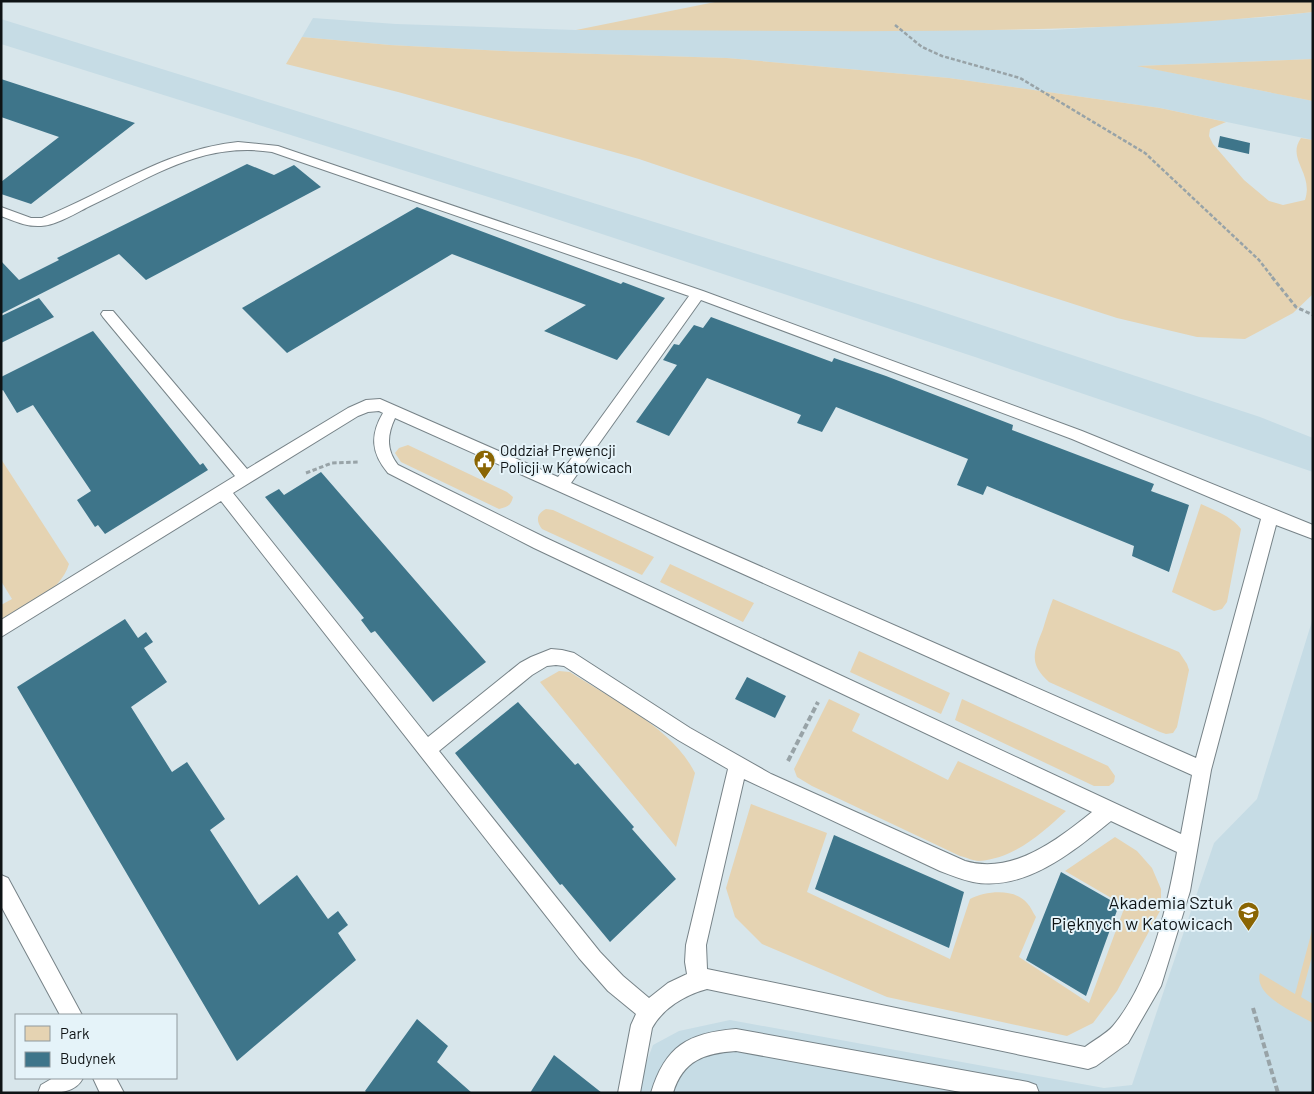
<svg xmlns="http://www.w3.org/2000/svg" width="1314" height="1094" font-family="Barlow,sans-serif">
	<style>
		.built { fill: #c6dce5 }
		.green { fill: #e5d3b2 }
		.building { fill: #3e758a }
		.lines { fill: none; stroke-linecap: round; stroke-linejoin: round }
		.service-casing { stroke: #778388; stroke-width: 2 }
		.path-far2 { stroke: #98a3a7; stroke-width: 2.5; stroke-dasharray: 4 2; stroke-linecap: butt }
		.path-far1 { stroke: #98a3a7; stroke-width: 3; stroke-dasharray: 4.5 2.5; stroke-linecap: butt }
		.path { stroke: #98a3a7; stroke-width: 4; stroke-dasharray: 6 3; stroke-linecap: butt }
		.service { fill: #fff; fill-rule: evenodd }
		.labels { text-anchor: middle; stroke-width: 4; stroke-linejoin: round; paint-order: stroke }
		.poi-label { font-size: 15px; fill: #0e1315; stroke: #e5f3f9; text-anchor: start }
		.near-poi-label { font-size: 18px; fill: #0e1315; stroke: #e5f3f9; text-anchor: end }
	</style>
	<rect width="100%" height="100%" fill="#d8e6eb"/>
	<!-- built -->
	<path class="built" d="M1313,12v47l-174,7 174,35v39l-153,-32 -211,-30 -222,-20 -223,-7 -114,-6 -88,-8 11,-19 83,6 180,6h476l216,-13z
		M1,19l917,285 342,113 53,21v34l-338,-115 -455,-150 -519,-163z
		M1313,618v475h-673l5,-27 8,-21 26,-14 51,-11 374,68 28,-3 82,-242 43,-44z"/>
	<!-- green -->
	<path class="green" d="M720,1h593v11c-245,26 -492,18 -737,18z
		M302,37l88,8 114,6 223,7 222,20 211,30 66,14 -16,7 -1,7 4,8 31,36 25,21 14,4 22,-5c9,-27 -19,-41 -4,-62l12,2v154l-20,19 -48,26 -48,-2 -80,-19 -183,-59 -295,-100 -241,-67 -112,-28z
		M1313,59v42l-176,-35z
		M408,445l99,47 6,5c-2,9 -6,10 -14,12l-98,-47 -6,-9 4,-5z
		M1,459l68,105c-9,29 -44,43 -68,58v-17l11,-6 -11,-18z
		M1201,504c15,7 30,12 40,25l-14,73 -5,7 -8,2 -42,-19z
		M546,509l7,1 101,47 -12,18 -100,-46c-6,-8 -6,-15 4,-20z
		M670,564l84,39 -11,19 -83,-40z
		M1053,599l126,53 8,12 2,6 -12,57 -4,6 -7,1 -6,-2 -111,-50c-21,-19 -15,-30 -6,-53 3,-10 6,-20 10,-30z
		M859,651l91,42 -9,21 -91,-42z
		M559,671l11,1c43,28 102,55 125,101l-19,74 -136,-165z
		M829,699l31,15 -8,17 96,49 10,-19 108,50c-25,23 -51,47 -87,50 -6,0 -13,-4 -19,-5l-148,-70 -15,-9 -3,-8z
		M962,699l146,67 7,10 -1,6 -5,4h-15l-139,-66z
		M751,804l76,29 -20,59 143,67 20,-60c16,-8 44,-11 57,4 4,4 6,10 9,14l-17,40 70,46 36,-97 -60,-35 50,-34 22,14 15,17 9,21v20l-44,82 -24,32 -26,13 -180,-39 -125,-53 -27,-27 -9,-29z
		M1313,927v26l-12,44 12,7v19c-17,-10 -60,-27 -53,-50l35,21z"/>
	<!-- building -->
	<path class="building" d="M1,79l95,31 39,13 -104,81 -30,-10v-12l58,-45 -58,-20z
		M1220,136l30,7 -1,11 -31,-7z
		M247,164l27,11 20,-10 27,22 -175,93 -27,-26 -118,60v-53l18,19 40,-20 -2,-2z
		M417,207l204,77 2,-2 42,16 -48,62 -73,-29 42,-26 -134,-51 -165,99 -45,-45z
		M39,298l15,19 -53,26v-27z
		M711,317l121,45 2,-4 52,18 127,49 -1,5 142,54 -3,7 38,14 -20,67 -37,-16 2,-10 -147,-60 -4,9 -26,-10 11,-26 -132,-52 -14,25 -25,-9 4,-8 -94,-37 -38,58 -33,-14 41,-57 -14,-5 11,-16 5,1 15,-20 9,3z
		M93,331l107,134 3,-2 5,7 -103,64 -7,-9 -3,2 -18,-27 14,-9 -58,-86 -16,8 -14,-23 -2,1v-14z
		M321,472l165,190 -53,40 -58,-71 -4,2 -10,-13 3,-2 -99,-121 14,-8 5,6z
		M125,619l13,19 8,-6 7,10 -9,6 23,34 -36,25 41,65 15,-10 38,57 -15,11 49,75 38,-30 31,44 10,-8 10,14 -10,8 18,27 -119,101 -220,-374z
		M747,677l39,19 -11,22 -40,-19z
		M518,702l57,63 3,-2 56,64 -2,2 44,50 -66,63 -48,-58 -2,1 -105,-132z
		M834,835l130,57 -15,56 -134,-59z
		M1061,872l58,33 -33,91 -60,-36z
		M417,1019l31,27 -11,16 35,31h-105l-2,-2z
		M554,1055l48,38h-72z"/>
	<g class="lines">
		<defs>
			<path id="service" d="M238,142l40,4 425,145 379,140 231,94v14l-37,-14 -65,245 -21,121 -29,95 -33,57 -32,23 -8,3 -381,-80c-22,6 -44,19 -55,39l-12,65h-22l13,-68 5,-11 -28,-23 -29,-33 -358,-457 -220,136v-17l234,-144 -132,-159 -2,-3 2,-3h10l134,158 101,-61 18,-8 14,-1 178,78 131,-181 -417,-144c-70,-11 -121,26 -182,54 -14,7 -33,19 -49,20 -14,1 -27,-5 -40,-10v-9l30,11h11c65,-26 124,-69 196,-76zM701,300l371,139 189,80 -65,239 -625,-275zM379,411l4,2c-13,22 -12,40 5,60l146,75 558,264c-35,28 -79,63 -127,49l-194,-87 -81,-46 -116,-75 -12,-3 -11,-1 -20,8 -11,6 -92,74 -195,-244 125,-77 10,-4zM395,418l797,357 -11,59 -635,-296 -148,-73c-12,-15 -11,-30 -3,-47zM556,665l8,1 114,74 50,29 -42,176 -1,17 2,12 -19,9 -19,15 -26,-22 -23,-24 -161,-201 93,-76 15,-9zM744,779l196,92c11,4 22,9 33,11 52,10 101,-31 138,-61l66,31c-10,56 -27,130 -64,174 -7,8 -19,14 -28,21l-378,-78 -1,-24z
				M1,875l7,3 74,137h-22l-59,-109z
				M736,1029l292,53 8,3 3,8h-73l-230,-42c-31,2 -53,9 -63,42h-22c14,-47 37,-60 85,-64z
				M53,1078h30c-8,16 -27,15 -45,15l3,-8z
				M93,1078h23l8,15h-24z"/>
		</defs>
		<!-- service casing -->
		<use href="#service" class="service-casing"/>
		<!-- path-far2 -->
		<path class="path-far2" d="M895,25l27,22 20,9 78,22 125,75 114,107 14,18"/>
		<!-- path-far1 -->
		<path class="path-far1" d="M1272,277l24,30 17,8
			M306,473l26,-10 27,-1"/>
		<!-- path -->
		<path class="path" d="M788,761l30,-59
			M1253,1008l25,85"/>
		<!-- service -->
		<use href="#service" class="service"/>
	</g>
	<!-- icons -->
	<defs>
		<symbol id="civic-pin" viewBox="-11 -11 22 30"><path d="M0 17L-7.5 6A9.5 9.5 0 1 1 7.5 6Z" fill="#8a6503" stroke="#e5f3f9"/><path d="M-.6-6.5H3V-4.5H.6V-3L4-1V1h2V6H-6V1h2V-1L-.6-3ZM-1.2 2.5V6h2.4V2.5Z" fill="#fff"/></symbol>
		<symbol id="university-pin" viewBox="-11 -11 22 30"><path d="M0 17L-7.5 6A9.5 9.5 0 1 1 7.5 6Z" fill="#8a6503" stroke="#e5f3f9"/><path d="M0-5L7-2L0 1L-7-2ZM-4 1L0 2.5L4 1V4Q0 6-4 4Z" fill="#fff"/></symbol>
	</defs>
	<g fill-rule="evenodd">
		<use href="#civic-pin" x="472" y="448" width="25" height="34"/>
		<use href="#university-pin" x="1236" y="900" width="25" height="34"/>
	</g>
	<g class="labels">
		<!-- poi labels -->
		<g class="poi-label">
			<text x="500" y="456">Oddział Prewencji<tspan x="500" dy="17">Policji w Katowicach</tspan></text>
		</g>
		<!-- near-poi labels -->
		<g class="near-poi-label">
			<text x="1233" y="909">Akademia Sztuk<tspan x="1233" dy="21">Pięknych w Katowicach</tspan></text>
		</g>
	</g>
	<!-- border -->
	<rect width="1314" height="1094" fill="none" stroke="#0e1315" stroke-width="5"/>
	<!-- legend -->
	<rect x="15" y="1014" width="162" height="65" fill="#e5f3f9" stroke="#8f999e"/>
	<rect x="25" y="1026" width="25" height="15" fill="#e5d3b2" stroke="#8f999e"/>
	<text x="60" y="1039" font-size="15" fill="#0e1315">Park</text>
	<rect x="25" y="1052" width="25" height="15" fill="#3e758a" stroke="#8f999e"/>
	<text x="60" y="1064" font-size="15" fill="#0e1315">Budynek</text>
</svg>
